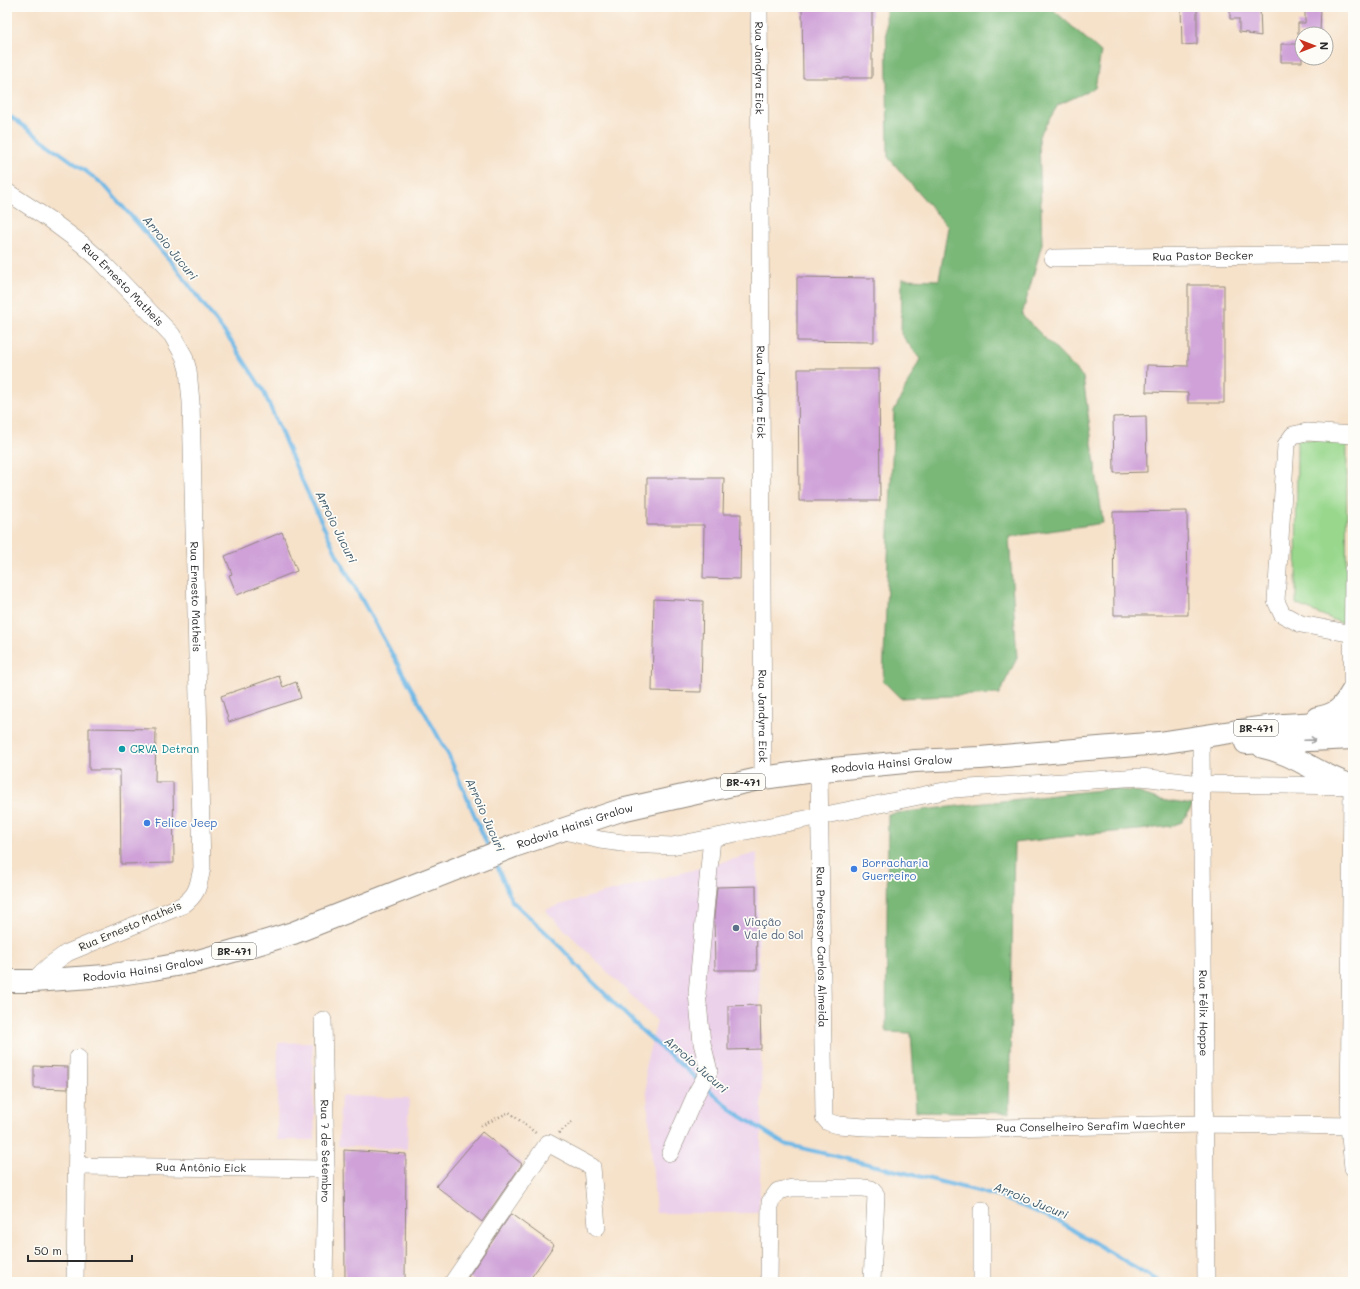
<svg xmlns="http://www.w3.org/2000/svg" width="1360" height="1289" font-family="Mali,sans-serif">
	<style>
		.built { fill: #ecd1ea }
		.green { fill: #98d78c; stroke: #62815c }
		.forest { fill: #7ab878; stroke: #527252 }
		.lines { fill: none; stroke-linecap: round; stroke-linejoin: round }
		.stream { stroke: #6eb8e6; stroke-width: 4 }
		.building { fill: #cfa1d8 }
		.minor-casing { stroke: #90867a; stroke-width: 18 }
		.major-casing { stroke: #90867a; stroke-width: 24 }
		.path { stroke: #90867a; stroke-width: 2.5; stroke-dasharray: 1 3; stroke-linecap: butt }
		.minor { stroke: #fff; stroke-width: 17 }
		.major { stroke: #fff; stroke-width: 22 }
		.oneway { stroke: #a0a0a0 }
		.culture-dot { fill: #0f9aa8; stroke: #fdfcf7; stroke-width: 1.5 }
		.shop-dot { fill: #3f7fe0; stroke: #fdfcf7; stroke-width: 1.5 }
		.service-dot { fill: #5c6f8a; stroke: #fdfcf7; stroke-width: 1.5 }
		.labels { text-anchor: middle; stroke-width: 3.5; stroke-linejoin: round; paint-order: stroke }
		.shield { fill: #fdfcf7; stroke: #6a6a68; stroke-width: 1 }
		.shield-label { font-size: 10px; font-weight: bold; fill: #2b2b2b }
		.street-label { font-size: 11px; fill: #2b2b2b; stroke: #fdfcf7 }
		.culture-label { font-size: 11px; fill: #0d838f; stroke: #fdfcf7; text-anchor: start }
		.shop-label { font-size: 11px; fill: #366cbe; stroke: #fdfcf7; text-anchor: start }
		.service-label { font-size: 11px; fill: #4e5e75; stroke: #fdfcf7; text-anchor: start }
		.water-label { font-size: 12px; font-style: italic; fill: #425c6c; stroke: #fdfcf7 }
	</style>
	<rect width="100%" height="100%" fill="#fdfcf7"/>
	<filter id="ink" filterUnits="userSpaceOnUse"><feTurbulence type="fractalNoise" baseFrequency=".025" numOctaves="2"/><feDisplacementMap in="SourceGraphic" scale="8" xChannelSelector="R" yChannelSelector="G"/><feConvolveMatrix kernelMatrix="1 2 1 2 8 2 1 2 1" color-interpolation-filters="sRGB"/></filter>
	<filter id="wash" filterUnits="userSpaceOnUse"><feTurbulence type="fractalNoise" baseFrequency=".012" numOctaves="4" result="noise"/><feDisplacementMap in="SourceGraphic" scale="16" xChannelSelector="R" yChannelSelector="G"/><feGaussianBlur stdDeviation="0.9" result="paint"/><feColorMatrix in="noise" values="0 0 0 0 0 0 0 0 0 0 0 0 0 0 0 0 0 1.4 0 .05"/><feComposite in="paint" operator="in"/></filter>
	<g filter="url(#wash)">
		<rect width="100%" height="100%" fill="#f6e1c9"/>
		<!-- built -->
		<path class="built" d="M757,853l5,255 -3,105h-103l-11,-146 12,-46 -112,-111 21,-7z
			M312,1042l3,98h-38l1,-97z
			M341,1096l68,2 -2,51 -69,-3z"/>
		<!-- green -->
		<path class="green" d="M1347,439l-1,186 -50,-21 1,-164z"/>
		<!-- forest -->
		<path class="forest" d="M886,7h164l51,45 -6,36 -37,17 -19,31 3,108 -20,71 61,62 20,146 -94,14 8,121 -18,36 -99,4 -17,-17 11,-270 26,-52 -19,-25 1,-55 37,1 9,-53 -60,-70z
			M1108,789l26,2 26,9 33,5 -11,17 -11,4 -32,4 -51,4 -74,9 -5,270 -93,-2 -5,-78 -25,-1 2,-218z"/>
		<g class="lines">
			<!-- stream -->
			<path class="stream" d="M7,114l96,70 70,80 58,77 32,49 36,84 38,81 112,201 40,93
				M495,861l17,40 41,38 37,40 51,51 58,51
				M706,1087l28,25 51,32 149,36 66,17 60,25 100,60"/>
		</g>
		<g id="blocks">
			<!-- building -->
			<path class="building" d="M802,7h70v71h-69z
				M1181,7h16v37l-15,1z
				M1230,7h30l1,29 -13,-2v-1l-9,-1v-13h-9z
				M1305,7h16l-1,27h-22v-11h7z
				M1281,44h21v18h-21z
				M797,277l77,1v64l-77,-1z
				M1188,285h36v118h-36v-10l-42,-1 1,-27 41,1z
				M798,369h81l1,132h-81z
				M1146,416l1,56 -33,1 -1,-56z
				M647,478h77l-1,36h18l-1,65 -37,-1 1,-53h-57z
				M1187,511l1,104h-74l-1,-103z
				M282,532l15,39 -60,24 -8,-20 3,-1 -7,-18z
				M654,599l49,2 -2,91 -49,-1z
				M279,676l4,11 13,-5 5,16 -72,24 -8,-26z
				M89,728l67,1 -1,53h18l1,81 -53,1 -1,-94h-31z
				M756,886l1,84h-42l-1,-53 3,-30z
				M760,1005l1,44 -33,1v-44z
				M34,1066l34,1v22l-34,-1z
				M482,1132l40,32 -40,58 -46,-36z
				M344,1150l62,4 -1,128 -60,-3z
				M511,1214l43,31 -26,37h-52l-8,-5z"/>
		</g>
	</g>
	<g filter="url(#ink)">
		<use href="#blocks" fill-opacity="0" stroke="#90867a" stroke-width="1"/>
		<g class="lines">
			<defs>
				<g id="minor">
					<path id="s1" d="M759,7l4,771"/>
					<path id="s2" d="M7,192l43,28 32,24 17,15 73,76 12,21 4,14 3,32 11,466c-4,18 -4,26 -19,37l-116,48 -18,13 -16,15"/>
					<path id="s3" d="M1053,258l300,-4"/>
					<path d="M1353,435l-46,-3 -14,3 -7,10 -10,156 6,13 19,10 52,10"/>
					<path d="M1352,704l1,-134"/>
					<path id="s4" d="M1201,745l5,537"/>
					<path id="s5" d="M819,770l5,347 4,5 10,3 27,2 78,2 262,-5 148,2"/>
					<path d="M562,830l38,10 30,4 42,2 282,-57 187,-12 60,7 151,2 -3,340 4,42"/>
					<path id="s6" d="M323,1020l3,149 -2,113"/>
					<path d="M670,1153l27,-61 12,-21 -7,-28 -5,-50 15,-155"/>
					<path id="s7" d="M77,1166l249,3"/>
					<path d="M982,1210v72"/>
					<path d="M75,1282l3,-224"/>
					<path d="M453,1282l95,-139 44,24 5,60"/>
					<path d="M769,1282l1,-80 8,-11 14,-3h72l7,1 5,6 -4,87"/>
				</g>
				<g id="major">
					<path d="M1317,718c19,-3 25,-9 35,-26"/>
					<path d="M1246,743l107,-5"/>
					<path d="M1263,747c32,6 58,30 90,39"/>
					<path id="s8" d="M7,981h26l73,-5 47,-7 45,-8 46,-13 49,-15 221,-87 107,-36 142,-32 50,-7 102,-10 65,-3 179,-15 92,-14 33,-4 69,-4"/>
				</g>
			</defs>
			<!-- minor casing -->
			<use href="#minor" class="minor-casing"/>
			<!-- major casing -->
			<use href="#major" class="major-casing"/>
			<!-- path -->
			<path class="path" d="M481,1126l28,-14 28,22
				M559,1133l15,-13"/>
			<!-- minor -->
			<use href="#minor" class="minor"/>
			<!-- major -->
			<use href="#major" class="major"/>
		</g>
		<!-- one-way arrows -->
		<defs><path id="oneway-shaft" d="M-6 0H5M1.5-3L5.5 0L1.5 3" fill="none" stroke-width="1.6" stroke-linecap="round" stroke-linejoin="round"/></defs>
		<use class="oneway" href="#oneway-shaft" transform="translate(1310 740) rotate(-2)"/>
	</g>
	<!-- markers -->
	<circle class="culture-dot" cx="122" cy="749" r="4"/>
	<g class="shop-dot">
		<circle cx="147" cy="823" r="4"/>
		<circle cx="854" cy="869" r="4"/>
	</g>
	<circle class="service-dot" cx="736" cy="928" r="4"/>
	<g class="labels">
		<!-- shield labels -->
		<g class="shield">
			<rect x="1234" y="720" width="44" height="16" rx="3"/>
			<rect x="721" y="774" width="44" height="16" rx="3"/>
			<rect x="212" y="943" width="44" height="16" rx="3"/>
		</g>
		<g class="shield-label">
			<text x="1256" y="732">BR-471</text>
			<text x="743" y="786">BR-471</text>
			<text x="234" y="955">BR-471</text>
		</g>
		<!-- street labels -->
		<g class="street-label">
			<text dy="4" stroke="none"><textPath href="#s1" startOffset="61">Rua Jandyra Eick</textPath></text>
			<text dy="4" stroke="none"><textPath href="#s3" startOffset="150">Rua Pastor Becker</textPath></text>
			<text dy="4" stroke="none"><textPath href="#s2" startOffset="149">Rua Ernesto Matheis</textPath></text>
			<text dy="4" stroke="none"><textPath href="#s1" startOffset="385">Rua Jandyra Eick</textPath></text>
			<text dy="4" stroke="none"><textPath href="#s2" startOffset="485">Rua Ernesto Matheis</textPath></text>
			<text dy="4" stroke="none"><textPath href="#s1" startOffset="709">Rua Jandyra Eick</textPath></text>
			<text dy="4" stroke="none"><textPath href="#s8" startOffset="917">Rodovia Hainsi Gralow</textPath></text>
			<text dy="4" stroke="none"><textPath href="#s8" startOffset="593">Rodovia Hainsi Gralow</textPath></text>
			<text transform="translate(130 926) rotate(-23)" y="4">Rua Ernesto Matheis</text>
			<text dy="4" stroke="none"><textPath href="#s5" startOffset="177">Rua Professor Carlos Almeida</textPath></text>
			<text dy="4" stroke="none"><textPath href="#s8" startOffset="137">Rodovia Hainsi Gralow</textPath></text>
			<text dy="4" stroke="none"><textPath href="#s4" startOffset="268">Rua Félix Hoppe</textPath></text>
			<text dy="4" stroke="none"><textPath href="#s5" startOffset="617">Rua Conselheiro Serafim Waechter</textPath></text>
			<text dy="4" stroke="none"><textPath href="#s6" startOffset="131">Rua 7 de Setembro</textPath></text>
			<text dy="4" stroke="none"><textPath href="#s7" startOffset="124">Rua Antônio Eick</textPath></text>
		</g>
		<!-- culture labels -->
		<g class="culture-label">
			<text x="130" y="753">CRVA Detran</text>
		</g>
		<!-- shop labels -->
		<g class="shop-label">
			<text x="155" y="827">Felice Jeep</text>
			<text x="862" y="867">Borracharia<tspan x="862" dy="13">Guerreiro</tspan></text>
		</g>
		<!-- service labels -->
		<g class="service-label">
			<text x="744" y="926">Viação<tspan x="744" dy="13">Vale do Sol</tspan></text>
		</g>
		<!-- water labels -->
		<g class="water-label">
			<text transform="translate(170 248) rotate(51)" y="4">Arroio Jucuri</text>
			<text transform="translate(336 527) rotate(64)" y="4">Arroio Jucuri</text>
			<text transform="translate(485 815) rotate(66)" y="4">Arroio Jucuri</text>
			<text transform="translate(696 1065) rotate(41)" y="4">Arroio Jucuri</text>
			<text transform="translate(1031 1201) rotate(22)" y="4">Arroio Jucuri</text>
		</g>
	</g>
	<!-- margin -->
	<rect width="1360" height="1289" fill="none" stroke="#fdfcf7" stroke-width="24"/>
	<!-- north arrow -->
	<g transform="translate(1314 46) rotate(90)"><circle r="19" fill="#fdfcf7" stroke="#a9a8a5"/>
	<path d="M0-3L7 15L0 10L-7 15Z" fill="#c8321e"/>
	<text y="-6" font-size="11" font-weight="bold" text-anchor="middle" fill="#2b2b2b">N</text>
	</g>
	<!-- scale -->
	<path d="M28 1255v6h104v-6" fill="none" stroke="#2b2b2b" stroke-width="2"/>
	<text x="34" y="1255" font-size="12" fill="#2b2b2b" stroke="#fdfcf7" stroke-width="3" paint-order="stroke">50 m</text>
</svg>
